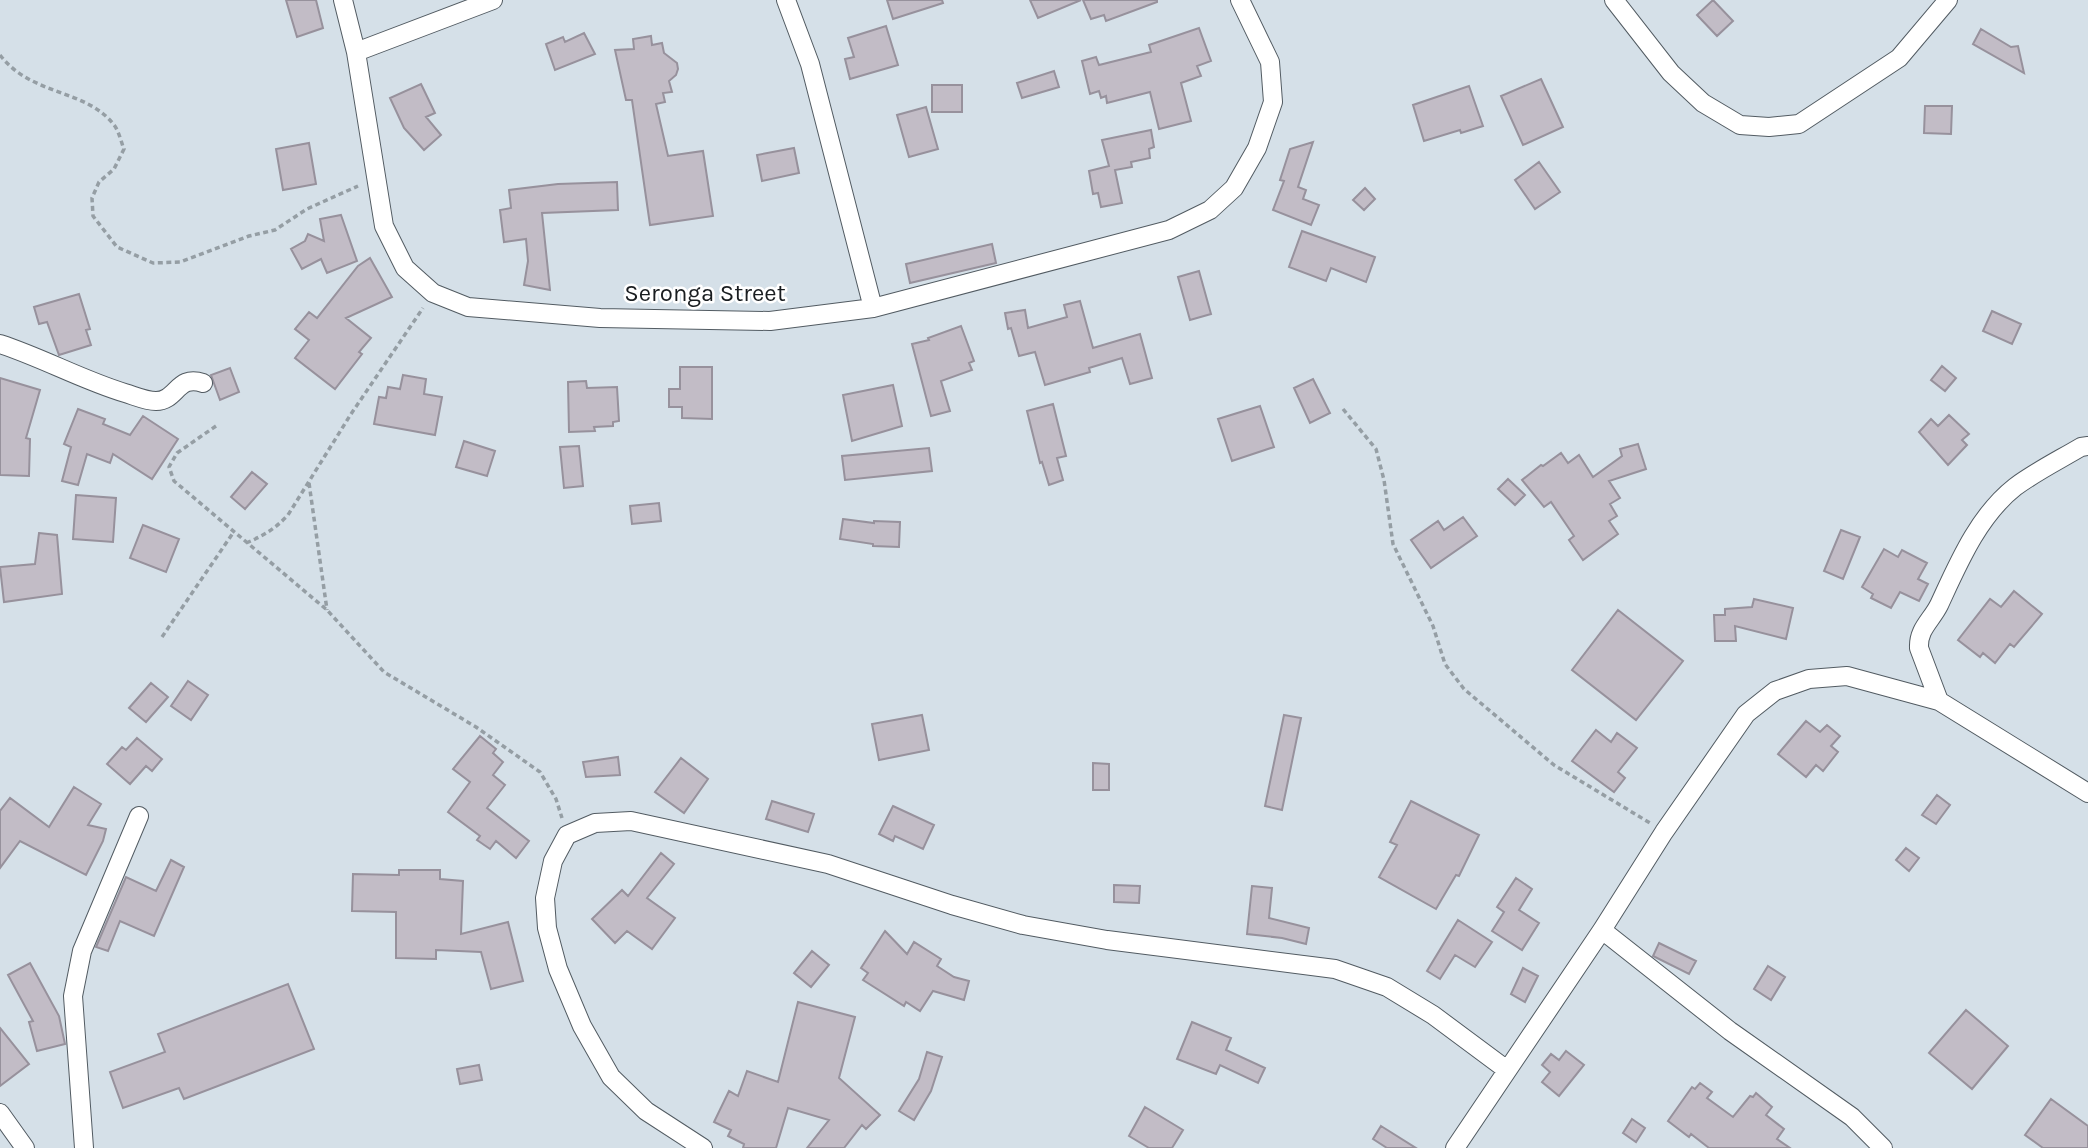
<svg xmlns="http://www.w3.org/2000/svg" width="2088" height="1148" font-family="Karla,sans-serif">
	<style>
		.building { fill: #c2bcc6; stroke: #97919c; stroke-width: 2 }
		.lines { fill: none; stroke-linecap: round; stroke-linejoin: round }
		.street-casing { stroke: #525b62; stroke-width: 20 }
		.path { stroke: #959ea4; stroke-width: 3.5; stroke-dasharray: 5 3.5; stroke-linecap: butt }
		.street { stroke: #fff; stroke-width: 18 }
		.labels { text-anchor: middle; stroke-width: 5; stroke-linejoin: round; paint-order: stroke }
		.street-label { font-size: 24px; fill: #191d20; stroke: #fff }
	</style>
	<rect width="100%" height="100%" fill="#d5e0e8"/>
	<!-- building -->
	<path class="building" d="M286,0h30l7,28 -26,9z
		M887,0h55l1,3 -50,16z
		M1030,0h51l-43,18z
		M1083,0h74v2l-51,19 -2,-6 -13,4z
		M1713,0l20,21 -16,15 -20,-21z
		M886,26l12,39 -48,14 -5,-20 9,-2 -6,-19z
		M1199,28l12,33 -14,5 4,10 -20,7 10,38 -32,8 -9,-37 -43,11 -1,-7 -5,2 -2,-7 -9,3 -8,-33 14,-4 3,8 52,-13 -2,-7z
		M1981,29l30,18 7,-1 6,27 -51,-29z
		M584,33l11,21 -40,16 -9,-26 17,-7 2,5z
		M651,36l1,9 10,-2 2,10 13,10 1,6 -2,6 -7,6 3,11 -9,1 2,9 -9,2 12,52 35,-5 10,65 -63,9 -18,-125h-6l-11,-50 19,-1 -1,-10z
		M1054,71l5,16 -37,11 -5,-15z
		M1541,79l22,48 -40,18 -22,-49z
		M421,84l14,29 -9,4 15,18 -17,15 -20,-22 -14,-30z
		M932,85h30v27h-30z
		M1469,86l14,40 -22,7 -1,-3 -36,11 -11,-36z
		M1925,106h27l-1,28 -27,-1z
		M926,107l12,42 -29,8 -12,-42z
		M1151,130l3,17 -5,2 1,9 -19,4 1,5 -17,3 7,33 -21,4 -3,-14 -5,1 -4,-23 20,-5 -7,-26z
		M1313,142l-15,45 8,3 -3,9 16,6 -8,20 -38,-15 11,-29 -4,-1 10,-31z
		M309,143l7,41 -33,6 -7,-41z
		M794,148l5,25 -37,8 -5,-26z
		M1539,162l21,30 -25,17 -20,-29z
		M617,182l1,28 -76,3 8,77 -26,-5 4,-24 -2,-22 -22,3 -4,-32 11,-2 -2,-18 49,-6z
		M1365,188l10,11 -11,11 -11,-10z
		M341,215l16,46 -30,12 -6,-14 -19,10 -11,-20 14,-8 3,-7 16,7 -4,-22z
		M1302,231l73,26 -9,25 -35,-14 -5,13 -37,-14z
		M992,244l4,19 -86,20 -4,-19z
		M370,258l22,39 -46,21 25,20 -12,14 3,2 -27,35 -40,-31 14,-18 -14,-11 14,-17 8,6 41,-52z
		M1199,271l12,43 -21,6 -12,-43z
		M79,294l11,35 -4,1 5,15 -32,10 -12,-33 -8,2 -5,-17z
		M1080,301l13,47 47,-14 12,44 -22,6 -8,-26 -33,10 1,4 -45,13 -10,-33 -16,4 -8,-28 -3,1 -3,-16 20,-3 3,18 39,-11 -3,-12z
		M1992,311l29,13 -9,20 -29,-13z
		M961,326l13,35 -5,2 3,7 -31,11 9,30 -19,5 -19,-72 17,-4 -1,-2z
		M1942,366l14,12 -11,13 -14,-11z
		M680,367h32v52l-30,-1v-11h-13v-18h11z
		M230,368l9,24 -19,8 -9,-25z
		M403,375l23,4 -2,15 18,3 -7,38 -61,-11 5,-27 7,1 2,-11 12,2z
		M0,378l40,12 -14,48 4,1 -1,37 -29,-1z
		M1313,379l17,34 -20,10 -16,-35z
		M586,381l1,7 30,-1 2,34 -6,1v4l-19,1 1,4 -26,1 -1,-50z
		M893,385l9,41 -50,15 -9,-46z
		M1053,404l13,52 -9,2 6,22 -14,5 -7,-23 -2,1 -13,-52z
		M1260,406l14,41 -42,14 -14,-42z
		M78,409l27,10 -2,5 27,11 13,-19 35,23 -26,40 -39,-25 -3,9 -23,-9 -9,31 -16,-4 9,-34 -7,-3z
		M1949,415l20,19 -7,6 5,5 -19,20 -29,-33 12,-13 7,7z
		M464,441l31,10 -8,25 -31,-9z
		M1638,444l8,25 -37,12 11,17 -10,6 7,12 -8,5 9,13 -35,26 -14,-20 5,-4 -23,-34 -7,5 -22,-27 19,-15 2,1 18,-13 7,10 11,-8 14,22 29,-21 -2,-7z
		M579,446l4,40 -19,2 -4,-41z
		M929,448l3,23 -87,9 -3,-24z
		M252,472l15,12 -22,25 -14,-12z
		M1508,479l17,16 -10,10 -17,-16z
		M76,495l40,3 -3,44 -40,-3z
		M659,503l2,18 -29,3 -2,-18z
		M1463,517l14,19 -46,32 -20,-28 27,-19 6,9z
		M843,519l31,4v-2l26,1 -1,25 -26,-1v-2l-33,-5z
		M143,525l36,14 -13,33 -36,-14z
		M1841,530l19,7 -17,42 -19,-8z
		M39,533l18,2 5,59 -58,8 -4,-35 35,-3z
		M1884,549l14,8 4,-7 25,13 -9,16 10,5 -9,17 -19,-9 -9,16 -20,-10 2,-4 -11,-7z
		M2014,591l28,23 -28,33 -4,-3 -15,19 -12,-10 -3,4 -22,-17 32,-41 11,8z
		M1754,599l39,9 -7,31 -51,-13 1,15h-21l-1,-26h11v-6l27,-2z
		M1618,610l65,51 -47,59 -64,-50z
		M188,681l20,14 -17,25 -20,-14z
		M151,683l17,14 -22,25 -17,-14z
		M922,715l7,35 -50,10 -7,-36z
		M1284,715l17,3 -19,92 -17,-4z
		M1806,721l14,11 7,-7 13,11 -9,10 7,6 -15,19 -7,-6 -10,12 -28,-23z
		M1596,730l15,12 6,-9 20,15 -19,24 7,6 -11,14 -42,-31z
		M480,736l16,13 -3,4 10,9 -10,13 12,10 -18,23 42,33 -13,17 -20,-17 -6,8 -13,-9 3,-4 -32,-24 22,-30 -17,-13z
		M137,738l25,21 -10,12 -6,-5 -16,18 -23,-20 15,-17 4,3z
		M618,757l2,18 -34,2 -3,-15z
		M681,758l27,21 -24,34 -29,-21z
		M1093,763l16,1v26h-16z
		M74,787l27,17 -13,21 18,4 -3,12 -17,34 -66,-34 -20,27v-57l10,-13 39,29z
		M1937,795l13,10 -14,19 -14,-9z
		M772,801l42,13 -6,18 -42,-13z
		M1411,801l68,34 -20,41 -3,-1 -20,34 -57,-32 18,-32 -7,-3z
		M893,806l41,19 -11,24 -28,-13 -2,5 -14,-7z
		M1906,848l13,10 -10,13 -13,-11z
		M661,853l13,11 -27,34 28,20 -23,31 -25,-18 -12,12 -23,-24 30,-29 6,6z
		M171,860l13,7 -30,69 -34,-15 -12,30 -12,-4 30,-70 30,14z
		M399,870h41v9l23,2 -2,53 47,-12 15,59 -32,8 -10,-37 -45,-2v9l-40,-1v-46l-44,-1 1,-37 46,1z
		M1516,878l16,11 -13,21 20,13 -17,27 -30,-19 12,-19 -7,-5z
		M1114,885l26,1 -1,17 -25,-1z
		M1252,886l20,2 -3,30 40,10 -3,16 -24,-6 -35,-4z
		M1458,920l34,22 -17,25 -20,-12 -15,24 -13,-8z
		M885,931l22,23 7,-12 27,17 -4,7 17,11 15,4 -5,19 -31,-9 -13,20 -14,-9 -2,4 -41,-26 5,-7 -7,-5z
		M1659,943l37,18 -7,13 -36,-18z
		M812,951l17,14 -18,22 -17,-14z
		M30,963l29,53 6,28 -28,7 -8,-29 4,-1 -25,-46z
		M1768,966l17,11 -14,23 -17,-11z
		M1523,968l15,8 -13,26 -14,-8z
		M288,984l26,65 -130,50 -5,-11 -56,20 -13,-36 55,-20 -7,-18z
		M798,1002l57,15 -16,61 41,37 -14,14 -4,-4 -18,23h-37l22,-28 -41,-12 -12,40h-33l1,-4 -16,-8 3,-6 -17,-8 15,-31 9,5 9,-25 31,11z
		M1966,1010l42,36 -36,43 -43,-36z
		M1192,1022l39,16 -5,12 39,18 -7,15 -38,-18 -4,9 -39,-15z
		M0,1028l29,36 -29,22z
		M1566,1051l18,14 -25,31 -17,-14 8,-10 -8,-7 9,-11 8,6z
		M927,1052l15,5 -11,34 -17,29 -15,-9 20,-32z
		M479,1065l3,15 -22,4 -3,-15z
		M1700,1083l12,9 -5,6 26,19 17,-21 3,1 3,-4 16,14 -6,8 18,14 -7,10 13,9h-81l-18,-14 -2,3 -21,-16 24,-34 3,2z
		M2051,1099l37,27v22h-45l-18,-13z
		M1145,1107l38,23 -11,18h-23l-20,-12z
		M1632,1119l13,9 -9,14 -13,-9z
		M1381,1126l35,22h-29l-14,-9z"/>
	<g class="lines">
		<defs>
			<path id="street" d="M343,0l13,52 28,174 21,42 28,25 35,14 132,11 170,3 103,-13 296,-78 41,-20 24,-22 23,-40 16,-46 -3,-40 -30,-62
				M786,0l24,64 63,244
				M1614,0l57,73 32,30 37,22 29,2 30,-3 100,-66 49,-58
				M356,52l137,-52
				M0,344c43,14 82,36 125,49 10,3 21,8 31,8 21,0 21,-27 47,-18
				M1939,701l-20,-53c-1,-19 12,-27 20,-43 19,-41 39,-89 76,-118 20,-15 44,-27 66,-40l7,-1
				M1602,930l128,101 122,86 31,31
				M0,1113l25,35
				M84,1148l-11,-152 9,-45 57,-135
				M703,1148l-57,-37 -35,-34 -29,-51 -24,-57 -11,-41 -2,-30 8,-37 14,-26 28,-12 36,-2 197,43 124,41 71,20 84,15 228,29 52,18 46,28 74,55
				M1455,1148l147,-218 62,-98 82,-118 29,-23 34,-12 38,-3 92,25 149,92"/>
		</defs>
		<!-- street casing -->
		<use href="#street" class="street-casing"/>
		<!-- path -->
		<path class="path" d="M0,55c31,41 87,34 114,70 5,6 7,17 10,24l-10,20 -15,13 -7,16 1,18 24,31 36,16 27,-1 69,-26 26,-6 32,-21 51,-23
			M1343,409l33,40 8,31 9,64 40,82 12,38 19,25 90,76 96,58
			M216,426l-39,27 -8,14 5,14 153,129 57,62 92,55 64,45 16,27 6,19
			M309,483l18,127
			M246,543c17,-7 29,-14 42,-28l63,-101 72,-106
			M162,637l71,-104"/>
		<!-- street -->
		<use href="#street" class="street"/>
	</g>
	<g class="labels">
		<!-- street labels -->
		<g class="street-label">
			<text x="705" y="301">Seronga Street</text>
		</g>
	</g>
</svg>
